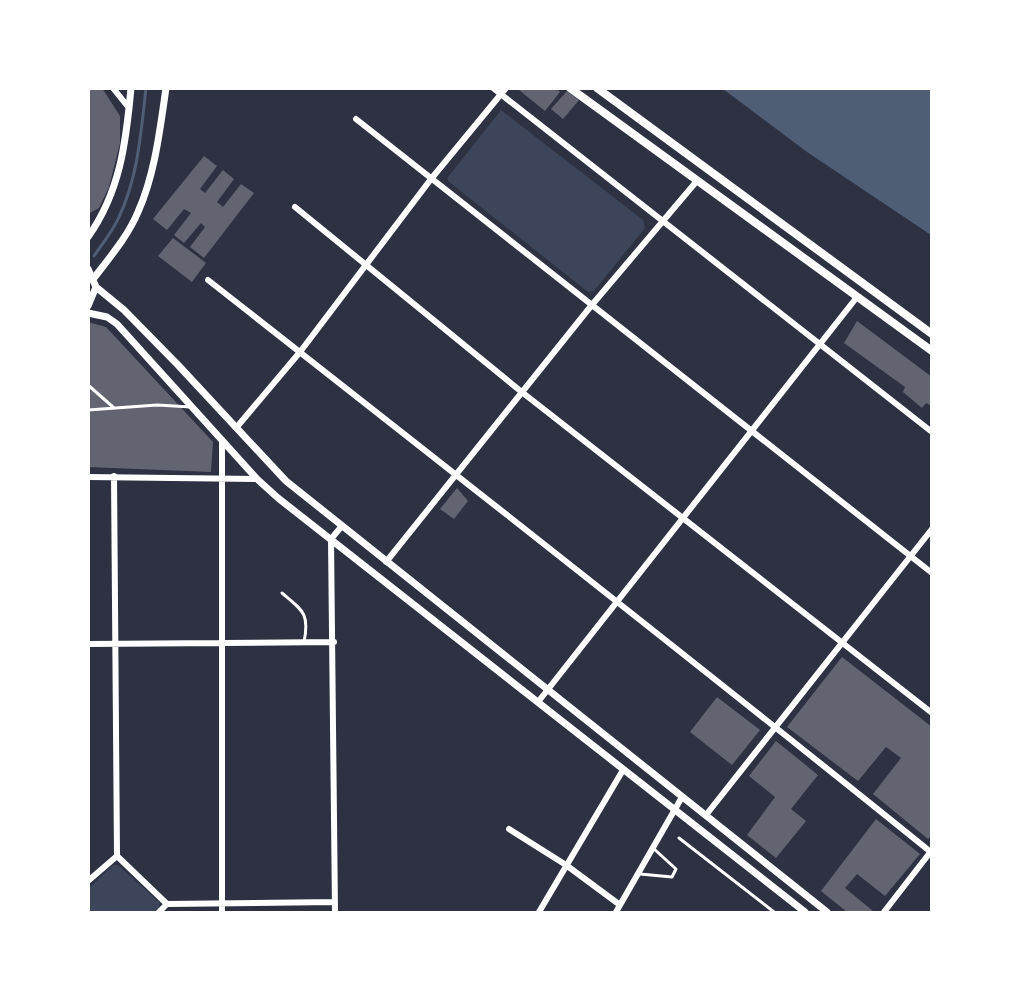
<svg xmlns="http://www.w3.org/2000/svg" width="1020" height="1001" font-family="Ubuntu,sans-serif">
	<style>
		.green { fill: #3c4559 }
		.water { fill: #4f5d75 }
		.lines { fill: none; stroke-linecap: round; stroke-linejoin: round }
		.stream { stroke: #4f5d75; stroke-width: 3 }
		.building { fill: #626471 }
		.service { stroke: #fff; stroke-width: 3 }
		.minor { stroke: #fff; stroke-width: 6 }
		.tertiary { stroke: #fff; stroke-width: 7 }
		.secondary { stroke: #fff; stroke-width: 8 }
	</style>
	<rect width="100%" height="100%" fill="#2d3142"/>
	<!-- green -->
	<path class="green" d="M501,110l142,110 2,8 -51,63 -6,1 -140,-111v-4z
		M113,865h5l42,38 -1,5 -5,4h-65v-24z"/>
	<!-- water -->
	<path class="water" d="M723,89h208v146l-124,-83z"/>
	<g class="lines">
		<!-- stream -->
		<path class="stream" d="M94,256c8,-12 19,-25 25,-39 19,-40 22,-85 27,-129"/>
	</g>
	<!-- building -->
	<path class="building" d="M88,88h14l18,28v27l-11,44 -10,21 -11,6z
		M521,88h35l4,4 -15,19 -26,-21z
		M567,91l12,9 -16,19 -12,-10z
		M204,156l13,10 -17,23 5,4 18,-23 11,9 -17,23 6,5 18,-23 13,9 -50,65 -14,-11 15,-20 -4,-4 -17,20 -10,-8 17,-22 -7,-4 -17,21 -14,-11z
		M173,238l33,25 -14,19 -34,-26z
		M857,321l75,56v29l-6,-3 -4,5 -19,-16 2,-5 -61,-44z
		M88,322l18,5 107,115 -2,30 -123,-5z
		M457,488l11,13 -14,18 -14,-10z
		M842,657l90,70v108l-4,4 -55,-45 28,-36 -15,-11 -28,34 -71,-54z
		M717,697l43,33 -28,35 -42,-33z
		M776,741l42,34 -27,34 15,12 -30,37 -29,-23 28,-38 -26,-21z
		M876,819l44,35 -35,42 -28,-22 -12,14 28,23 -26,1 -26,-21z"/>
	<g class="lines">
		<!-- service -->
		<path class="service" d="M88,385l25,22
			M88,410l69,-5 34,2
			M282,593c20,17 28,20 22,49
			M679,838l95,74
			M640,874l32,3 4,-8 -23,-21"/>
		<!-- minor -->
		<path class="minor" d="M113,88l16,20
			M493,88l439,344
			M356,119l576,454
			M295,207l228,186 409,320
			M208,280c242,190 484,379 724,573
			M236,428l64,-76 131,-173 75,-91
			M222,440v472
			M114,476l3,380
			M88,477l169,2
			M386,562l205,-256 105,-124
			M88,644l246,-2
			M538,702l319,-405
			M706,815l226,-286
			M509,829l57,36 54,40
			M88,881l29,-25 50,48 -8,8
			M167,904l168,-2
			M335,912l-4,-373 10,-12
			M539,912l84,-142
			M616,912l66,-115
			M884,912l48,-62"/>
		<!-- tertiary -->
		<path class="tertiary" d="M88,237c32,-45 38,-94 43,-149
			M88,269l8,18 -8,19
			M94,278c16,-21 34,-42 44,-66 17,-38 22,-83 28,-124
			M96,287l28,23 54,55 108,116 541,431
			M88,313l19,4 10,7 140,155 21,19 527,414"/>
		<!-- secondary -->
		<path class="secondary" d="M570,88l362,263
			M597,88l335,246"/>
	</g>
	<!-- border -->
	<rect width="1020" height="1001" fill="none" stroke="#ffffff" stroke-width="180"/>
</svg>
